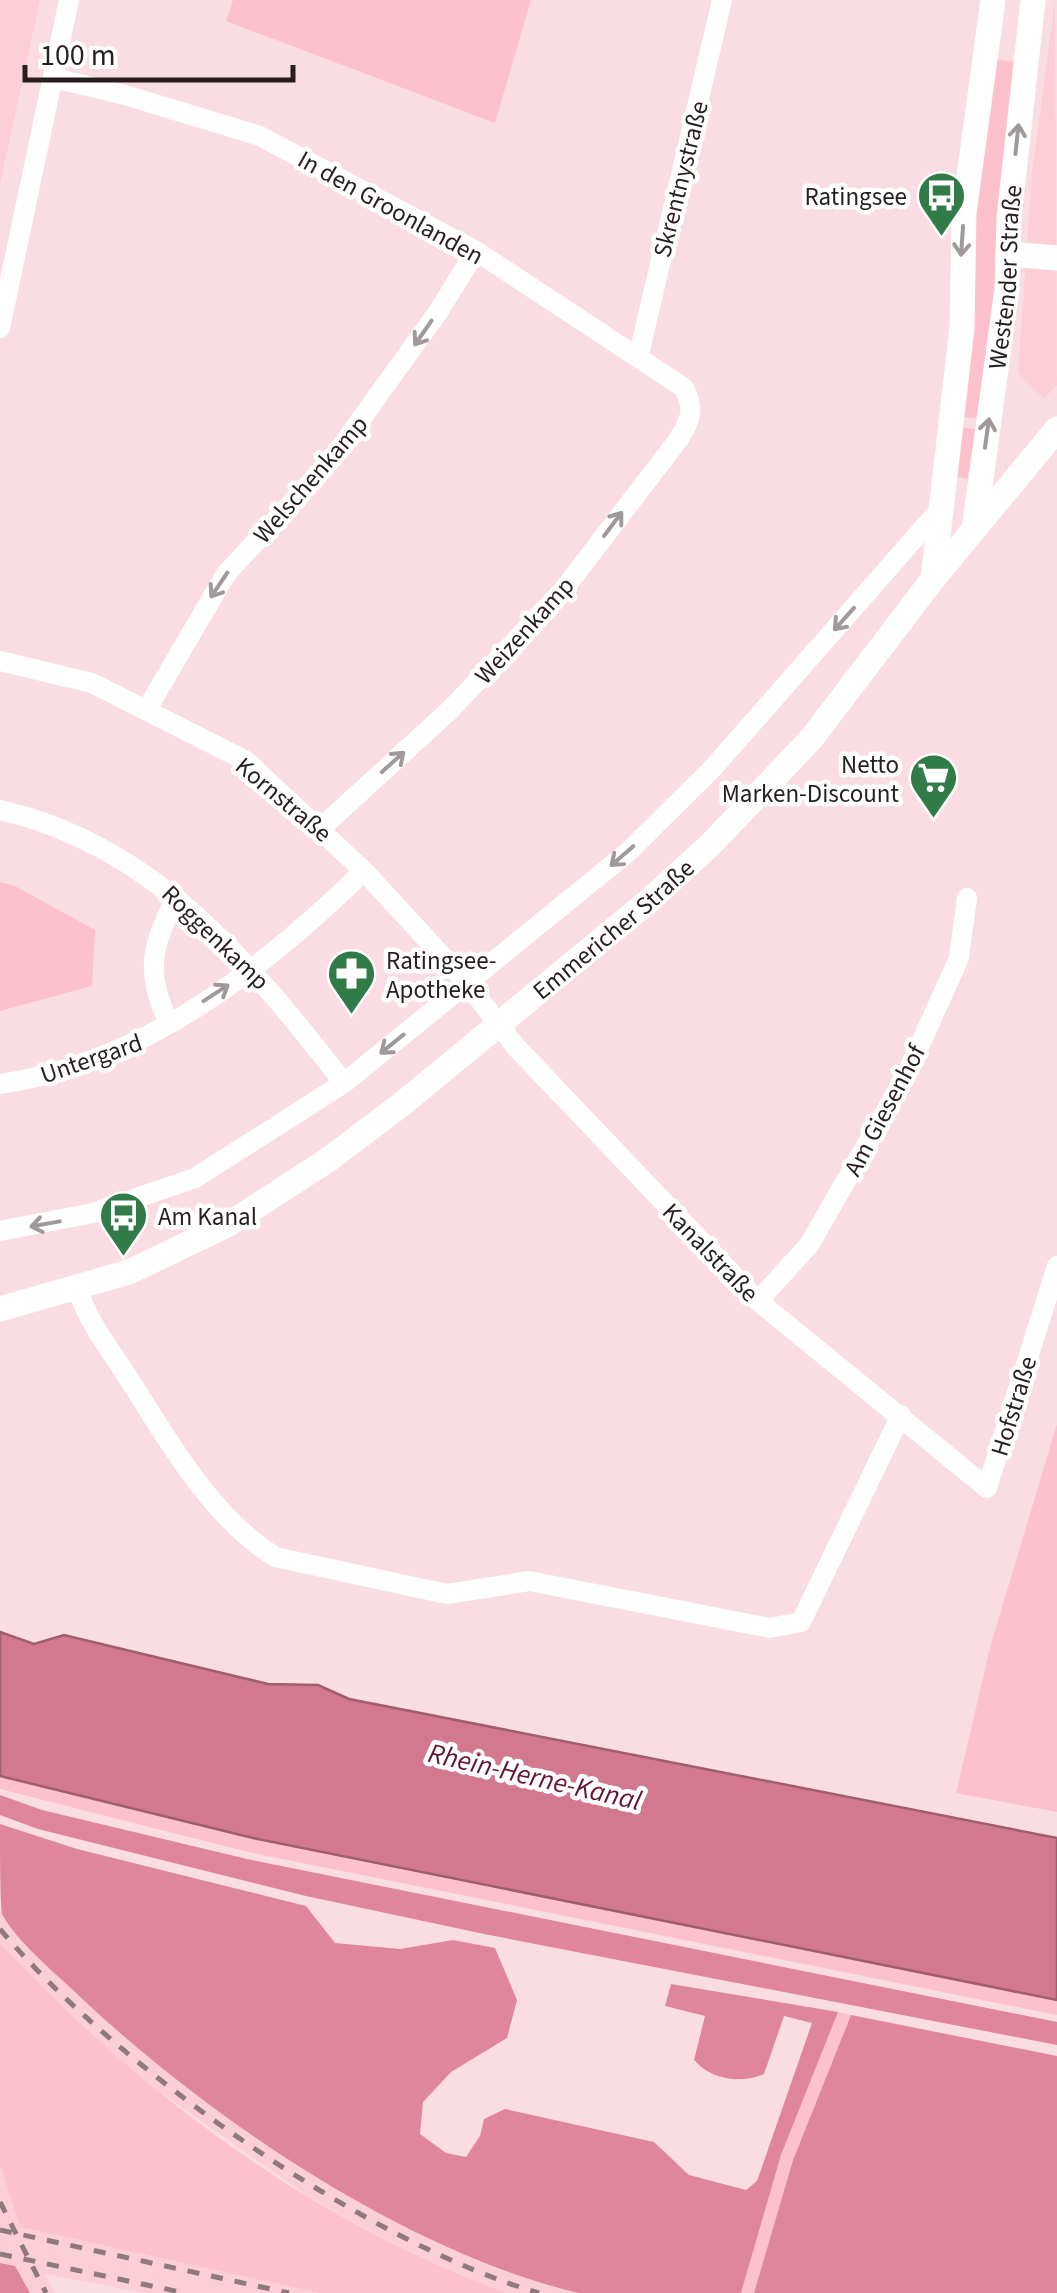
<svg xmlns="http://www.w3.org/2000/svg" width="1057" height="2293" font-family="'Source Sans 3',sans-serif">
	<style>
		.built { fill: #fccfd8 }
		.green { fill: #fdc0cd }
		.forest { fill: #e0869c }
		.water { fill: #d2798f; stroke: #a05d6d; stroke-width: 2.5 }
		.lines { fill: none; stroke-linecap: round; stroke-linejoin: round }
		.minor { stroke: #fff; stroke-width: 20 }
		.major { stroke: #fff; stroke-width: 25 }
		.rail { stroke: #8e797d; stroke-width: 5; stroke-dasharray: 12 12; stroke-linecap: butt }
		.oneway { stroke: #9f999a }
		.labels { text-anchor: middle; stroke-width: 9; stroke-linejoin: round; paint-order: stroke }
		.street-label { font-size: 25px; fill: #2a1d1f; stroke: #fff }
		.poi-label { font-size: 25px; fill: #2a1d1f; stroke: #fff; text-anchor: end }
		.water-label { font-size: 28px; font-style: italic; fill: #661632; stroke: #fff }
	</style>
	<rect width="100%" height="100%" fill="#fadde2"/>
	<!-- built -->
	<path class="built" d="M0,0h40l-40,184z
		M1055,0l2,385 -13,14 -26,-26 14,-200z
		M0,1911l59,65 97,87 164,115 238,110 21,5h-73l-80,-29 -117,-67 -175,-123 -90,-83 -44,-48z
		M0,2164l20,63 300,66h-175l-100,-19 10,19h-25l-15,-26 -15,-4z"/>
	<!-- green -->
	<path class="green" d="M233,0h298l-36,123 -269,-102z
		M988,58l33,5 -40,356 -21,-2z
		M959,427l21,3 -13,49 -11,-3z
		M0,882l15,4 80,44 -3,56 -92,25z
		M1057,1424v388l-101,-19 35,-149z
		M0,1776l253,62 804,162v15l-809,-163 -248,-63z
		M0,1943c139,150 313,279 506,350h-186l-300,-66 -20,-63z
		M838,2012l13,3 -58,145 -39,133h-13l40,-138z"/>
	<!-- forest -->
	<path class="forest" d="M0,1795l42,15 205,49 810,163v23l-573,-111 -178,-38 -268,-67 -38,-14z
		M0,1824l77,25 229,57 29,37 65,6 53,-9 42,8 22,52 -10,38 -56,34 -28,30 -3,32 26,19 20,4 14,-21 4,-17 21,-10 149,33 35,33 57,15 11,-9 55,-158 -28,-7 -20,58c-23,10 -53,6 -70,-14l11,-44 -40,-10 6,-22 167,28 -57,143 -40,138h-162c-174,-41 -375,-178 -504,-301 -24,-23 -57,-49 -73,-78 -2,-14 -2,-71 -2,-90z
		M851,2015l206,41v237h-303l39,-133z
		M0,2263l15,3 15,27h-30z"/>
	<!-- water -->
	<path class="water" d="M0,1632l34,12 30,-9 204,49 50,1 31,14 708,139v162l-804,-162 -253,-62z"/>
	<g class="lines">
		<!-- minor -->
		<path class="minor" d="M54,78l71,17 135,41 216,115 208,137c11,21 7,32 -6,52l-114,149 -114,121 -129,118
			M0,328l69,-328
			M638,358l84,-358
			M0,661l92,22 154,78 118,110 103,112 49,64 242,254 229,187 70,-222
			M147,709l79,-135 107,-116 105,-146 38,-61
			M0,810c155,35 251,154 344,273
			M169,1024c-24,-55 -18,-74 7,-127
			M0,1084c144,-21 262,-114 364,-213
			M0,1231l93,-18 102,-35 149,-95 283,-230 85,-84 230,-262
			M77,1288c10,32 32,60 50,88 41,64 82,139 148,181l172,37 82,-13 241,47 31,-6 100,-207
			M758,1301l51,-56 96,-167 54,-120 8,-60"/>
		<!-- major -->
		<g class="major">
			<path d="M1008,254l49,4"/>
			<path id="s1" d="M974,530l33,-241 2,-71 24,-218"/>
			<path d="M933,579l29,-251 2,-115 29,-213"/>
			<path id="s2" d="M0,1309l129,-37 100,-48 99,-64 74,-56 248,-204 61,-56 100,-105 122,-160 124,-150"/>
		</g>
		<!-- rail -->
		<path class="rail" d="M0,1929c115,138 366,314 539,364
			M0,2202l46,91
			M0,2230l289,63
			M0,2254l185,39"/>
	</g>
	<!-- one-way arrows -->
	<defs><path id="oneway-shaft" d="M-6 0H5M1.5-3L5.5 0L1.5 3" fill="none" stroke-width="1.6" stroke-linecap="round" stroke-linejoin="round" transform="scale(2.5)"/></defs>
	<g class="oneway">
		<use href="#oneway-shaft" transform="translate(1017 139) rotate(-84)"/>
		<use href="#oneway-shaft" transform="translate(962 241) rotate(94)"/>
		<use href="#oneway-shaft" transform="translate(423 333) rotate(125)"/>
		<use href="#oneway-shaft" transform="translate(987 433) rotate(-82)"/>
		<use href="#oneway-shaft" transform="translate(613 524) rotate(-53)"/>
		<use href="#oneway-shaft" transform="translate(219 585) rotate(124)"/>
		<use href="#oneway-shaft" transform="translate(844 619) rotate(132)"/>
		<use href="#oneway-shaft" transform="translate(393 762) rotate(-42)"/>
		<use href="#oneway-shaft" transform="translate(622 856) rotate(139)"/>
		<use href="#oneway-shaft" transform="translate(216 993) rotate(-33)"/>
		<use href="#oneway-shaft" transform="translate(392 1044) rotate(141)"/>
		<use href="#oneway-shaft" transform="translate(45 1224) rotate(170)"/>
	</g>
	<!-- icons -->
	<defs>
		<symbol id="bus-pin" viewBox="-11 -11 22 30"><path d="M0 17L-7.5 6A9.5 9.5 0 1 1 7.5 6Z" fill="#317b49" stroke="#fff"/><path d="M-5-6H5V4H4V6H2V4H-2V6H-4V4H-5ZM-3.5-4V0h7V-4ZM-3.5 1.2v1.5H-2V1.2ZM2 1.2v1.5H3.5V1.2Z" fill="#fff"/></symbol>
		<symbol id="supermarket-pin" viewBox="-11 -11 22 30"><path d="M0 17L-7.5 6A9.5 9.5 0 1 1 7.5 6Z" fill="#317b49" stroke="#fff"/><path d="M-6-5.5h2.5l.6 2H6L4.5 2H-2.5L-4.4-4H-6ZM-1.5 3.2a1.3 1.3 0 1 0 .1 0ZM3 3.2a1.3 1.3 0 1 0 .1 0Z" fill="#fff"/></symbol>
		<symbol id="pharmacy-pin" viewBox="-11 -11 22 30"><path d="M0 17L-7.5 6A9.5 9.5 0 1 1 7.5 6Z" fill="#317b49" stroke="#fff"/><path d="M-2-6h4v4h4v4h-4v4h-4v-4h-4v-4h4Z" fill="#fff"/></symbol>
	</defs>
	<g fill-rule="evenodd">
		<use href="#bus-pin" x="914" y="168" width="55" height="75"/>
		<use href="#supermarket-pin" x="906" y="750" width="55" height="75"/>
		<use href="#pharmacy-pin" x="324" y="946" width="55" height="75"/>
		<use href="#bus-pin" x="96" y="1188" width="55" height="75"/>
	</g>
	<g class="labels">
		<!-- street labels -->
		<g class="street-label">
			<text transform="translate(680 179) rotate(-76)" y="9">Skrentnystraße</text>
			<text transform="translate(391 207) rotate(29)" y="9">In den Groonlanden</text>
			<text dy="9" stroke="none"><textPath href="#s1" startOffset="255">Westender Straße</textPath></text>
			<text transform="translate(310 479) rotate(-49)" y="9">Welschenkamp</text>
			<text transform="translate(524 630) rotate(-48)" y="9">Weizenkamp</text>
			<text transform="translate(284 799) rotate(40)" y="9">Kornstraße</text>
			<text dy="9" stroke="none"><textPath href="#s2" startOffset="730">Emmericher Straße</textPath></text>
			<text transform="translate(216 937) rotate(44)" y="9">Roggenkamp</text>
			<text transform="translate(91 1058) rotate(-19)" y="9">Untergard</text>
			<text transform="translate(884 1110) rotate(-62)" y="9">Am Giesenhof</text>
			<text transform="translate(711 1252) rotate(46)" y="9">Kanalstraße</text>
			<text transform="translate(1013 1406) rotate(-73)" y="9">Hofstraße</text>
		</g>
		<!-- poi labels -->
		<g class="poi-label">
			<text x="907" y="205">Ratingsee</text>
			<text x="899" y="773">Netto<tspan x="899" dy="29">Marken-Discount</tspan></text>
			<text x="386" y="969" text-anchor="start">Ratingsee-<tspan x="386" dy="29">Apotheke</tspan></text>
			<text x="158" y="1225" text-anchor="start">Am Kanal</text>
		</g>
		<!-- water labels -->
		<g class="water-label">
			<text transform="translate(535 1776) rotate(13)" y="10">Rhein-Herne-Kanal</text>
		</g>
	</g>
	<!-- scale -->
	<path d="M25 65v15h268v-15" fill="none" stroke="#2a1d1f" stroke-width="5"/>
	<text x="40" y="65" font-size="30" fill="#2a1d1f" stroke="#ffffff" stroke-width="8" paint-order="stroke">100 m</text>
</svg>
